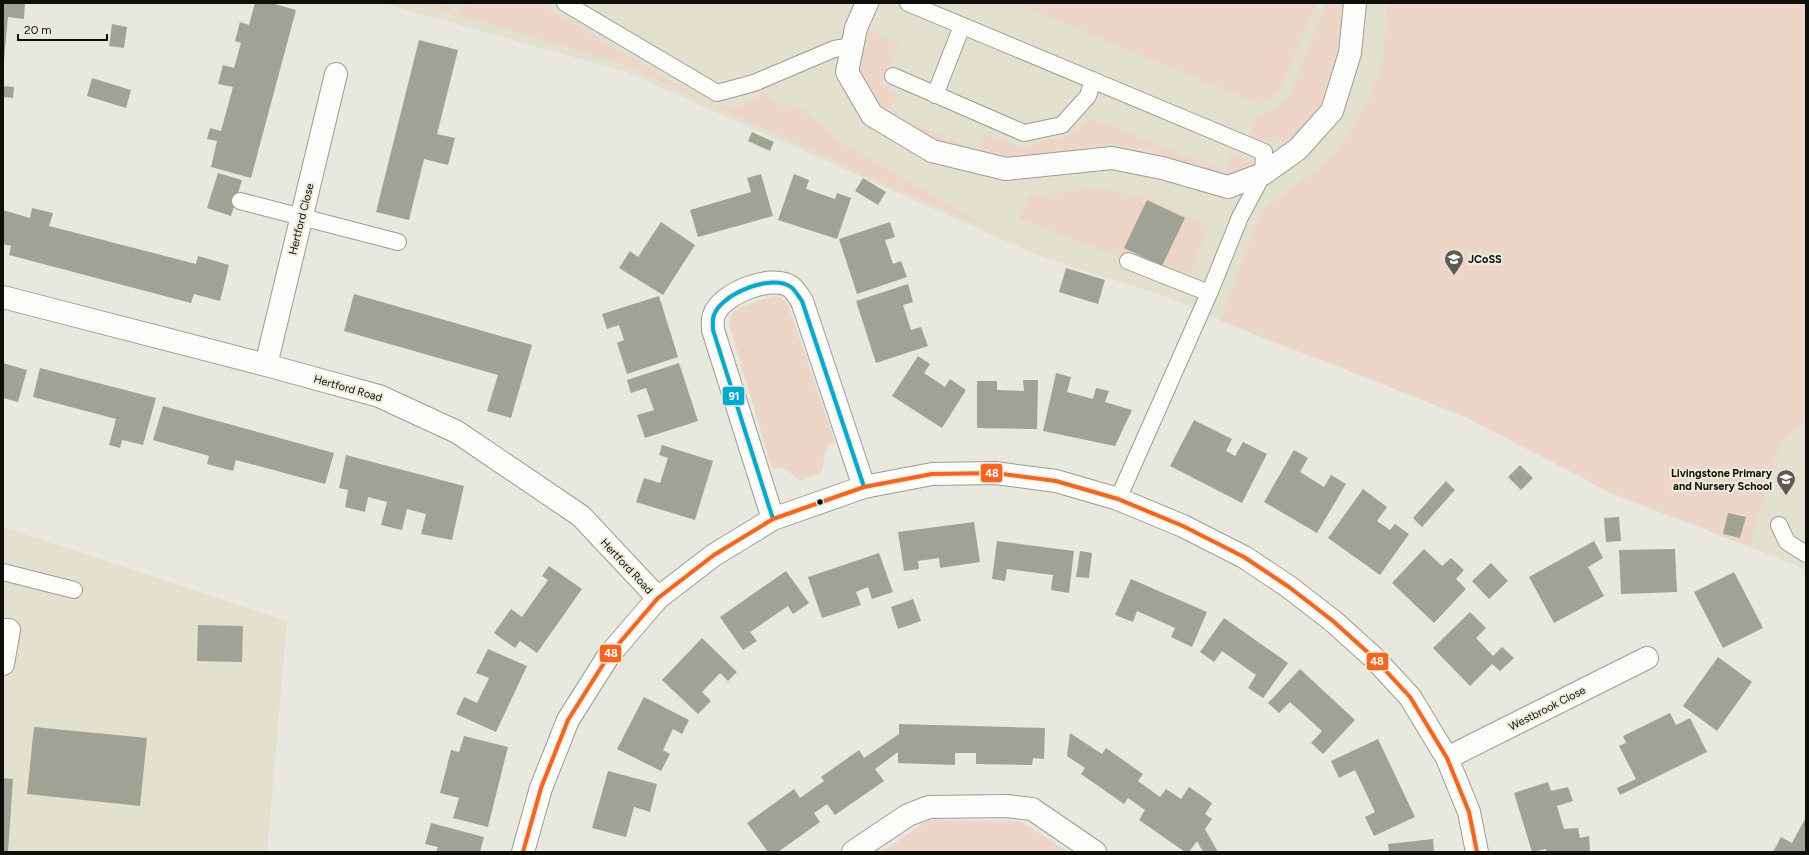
<svg xmlns="http://www.w3.org/2000/svg" width="1809" height="855" font-family="Figtree,sans-serif">
	<style>
		.built { fill: #e2e1ce }
		.green { fill: #edd6c7 }
		.building { fill: #9fa396 }
		.lines { fill: none; stroke-linecap: round; stroke-linejoin: round }
		.service-casing { stroke: #9c9c94; stroke-width: 18 }
		.minor-casing { stroke: #9c9c94; stroke-width: 24 }
		.service { stroke: #fcfcfa; stroke-width: 16 }
		.minor { stroke: #fcfcfa; stroke-width: 22 }
		.bus-1-casing { stroke: #edecda; stroke-width: 7 }
		.bus-2-casing { stroke: #edecda; stroke-width: 7 }
		.bus-1 { stroke: #00a9ce; stroke-width: 4 }
		.bus-2 { stroke: #f26522; stroke-width: 4 }
		.bus-dot { fill: #0f0f09; stroke: #edecda; stroke-width: 1.5 }
		.labels { text-anchor: middle; stroke-width: 4; stroke-linejoin: round; paint-order: stroke }
		.street-label { font-size: 11px; fill: #0f0f09; stroke: #edecda }
		.poi-label { font-size: 11px; font-weight: bold; fill: #0f0f09; stroke: #edecda; text-anchor: start }
		.line-badge { stroke: #edecda; stroke-width: 1.5 }
		.badge-label { font-size: 11px; text-anchor: middle; font-weight: bold; fill: #fff }
	</style>
	<rect width="100%" height="100%" fill="#e9e8de"/>
	<!-- built -->
	<path class="built" d="M382,3h1424v567l-53,-22 -139,-53 -148,-80 -206,-78 -101,-43 -115,-36 -418,-186z
		M3,527l284,94 -20,231h-264z"/>
	<!-- green -->
	<path class="green" d="M419,3h25l12,11 12,-11h72l175,104 28,-1 20,-14 16,13 19,1 45,37 149,87 -90,-38 -280,-128z
		M1014,3h303l-36,85 -12,14 -13,1z
		M1326,3h19l-6,55 -14,50 -36,35 -29,-2 -12,-4 10,-23 14,-3 16,-14z
		M1387,3h419v416l-26,23 -30,105 -144,-57 -141,-73 -245,-97 41,-109 76,-58 31,-52 15,-41z
		M869,30l30,13 -19,42 18,10 -8,18 87,37 7,-17 46,17 4,-8 26,-4 17,-7 14,-13 134,53 6,-19 26,12 -24,12 -29,-1 -55,-25 -40,-6 -98,14 -34,-8 -35,-4 -52,-33 -20,-17 -9,-22 -2,-19z
		M1094,189l45,6 70,30 -22,58 -167,-64 8,-23z
		M773,296l9,1 6,8 47,137 -7,2 -7,29 -20,8 -18,-14 -11,2 -43,-145 3,-11 9,-6z
		M928,820l93,1 47,31h-186z"/>
	<!-- building -->
	<path class="building" d="M3,3h22l-1,16 -16,-2 -4,43z
		M255,3h16l25,7 -45,168 -40,-11 6,-26 -10,-2 3,-11 11,3 12,-44 -15,-3 5,-19 11,3 7,-25 -6,-2 5,-19 9,3z
		M112,24l15,3 -3,21 -15,-2z
		M419,40l39,10 -21,84 18,4 -7,27 -24,-6 -15,61 -33,-8z
		M92,78l39,12 -5,18 -39,-12z
		M3,86l11,1 -1,11 -10,-1z
		M752,132l22,10 -4,9 -22,-10z
		M218,173l24,7 -11,36 -24,-8z
		M761,174l12,42 -75,21 -8,-27 61,-18 -4,-14z
		M794,174l15,6 -3,9 29,10 2,-6 14,5 -14,41 -59,-19z
		M863,178l23,14 -8,13 -23,-14z
		M1147,200l38,18 -23,48 -38,-18z
		M32,208l21,5 -4,13 147,38 2,-8 31,9 -9,36 -26,-7 -3,9 -182,-48 2,-9 -8,-2v-34l27,8z
		M661,222l34,23 -32,50 -44,-27 11,-17 8,6z
		M890,222l5,15 -10,3 8,24 8,-3 6,16 -50,17 -18,-55z
		M1066,268l39,12 -7,24 -39,-12z
		M908,284l5,18 -10,3 8,25 10,-3 7,19 -52,17 -20,-62z
		M354,294l178,51 -21,73 -24,-7 11,-36 -154,-44z
		M659,296l19,61 -51,17 -10,-31 7,-3 -5,-15 -12,4 -5,-15z
		M918,356l12,8 -6,9 21,14 5,-8 16,11 -24,38 -50,-32z
		M3,363l24,7 -9,32 -15,-4z
		M679,363l19,58 -53,17 -8,-23 17,-5 -8,-22 -15,5 -4,-13z
		M40,368l116,30 -13,47 -21,-5 -2,8 -11,-3 7,-26 -83,-22z
		M1056,373l15,4 -4,15 26,7 3,-11 13,3 -4,11 27,8 -17,36 -72,-15z
		M1023,380h15l-1,49 -60,-1v-47h20v9l27,1z
		M163,406l171,47 -9,31 -89,-24 -3,11 -26,-7 2,-8 -56,-16z
		M1194,420l38,19 -6,12 9,5 8,-14 24,12 -25,49 -72,-37z
		M662,445l51,16 -18,59 -59,-18 8,-24 16,5 8,-25 -9,-3z
		M1294,450l14,8 -8,14 24,15 7,-12 15,9 -29,49 -53,-31z
		M346,455l118,31 -12,54 -31,-6 5,-20 -19,-5 -5,21 -21,-5 6,-23 -19,-5 -3,15 -20,-5 3,-17 -9,-2z
		M1520,465l13,13 -12,12 -13,-13z
		M1446,481l9,9 -33,37 -9,-9z
		M1363,489l24,18 -10,14 13,9 5,-6 14,10 -29,41 -52,-37z
		M1728,513l18,4 -6,21 -17,-4z
		M1619,517l2,24 -15,1 -2,-24z
		M974,522l6,40 -40,6 -1,-10 -21,3 1,8 -15,2 -6,-39z
		M997,541l77,10 -5,42 -18,-3 2,-15 -46,-6 -2,12 -13,-2z
		M1594,541l9,17 -15,9 16,29 -50,27 -25,-46z
		M1424,549l18,17 9,-8 13,12 -8,9 10,10 -32,34 -42,-40z
		M1675,549l2,43 -56,2 -2,-44z
		M1080,551l12,2 -3,25 -13,-1z
		M879,553l14,39 -21,7 -4,-12 -12,5 5,13 -39,13 -14,-41z
		M1491,563l17,18 -19,18 -17,-18z
		M549,566l33,23 -45,64 -17,-12 -5,7 -21,-15 17,-24 11,8 26,-37 -6,-4z
		M786,571l23,32 -16,11 -5,-8 -38,26 7,9 -14,9 -23,-33z
		M1734,572l29,56 -40,20 -29,-56z
		M1131,579l76,33 -15,35 -21,-10 4,-9 -38,-17 -4,11 -18,-7z
		M913,599l8,22 -23,8 -7,-22z
		M1470,612l16,16 -10,10 17,18 9,-9 12,11 -14,13 -8,-7 -22,22 -37,-38z
		M1224,618l64,45 -25,35 -15,-10 8,-13 -34,-24 -8,11 -14,-10z
		M198,625l45,1 -1,36 -45,-1z
		M702,638l35,34 -9,9 -8,-8 -18,19 9,9 -13,13 -36,-34z
		M488,649l39,17 -31,66 -40,-18 8,-17 13,6 12,-25 -13,-5z
		M1718,657l34,25 -35,49 -34,-25z
		M1300,669l55,51 -32,34 -12,-11 11,-12 -32,-29 -11,11 -11,-10z
		M644,697l45,23 -7,14 -9,-5 -10,21 7,4 -9,17 -44,-22z
		M1670,713l6,12 14,-7 17,34 -87,43 -3,-7 19,-9 -17,-33 7,-3 -3,-7z
		M899,724l146,4 -1,31 -11,-1 -1,7 -56,-1v-11h-21v12l-57,-2v-11l-23,17 9,12 -49,34 -8,-11 -13,9 6,9 -42,30h-10l-21,-29 47,-34 6,9 24,-17 -3,-4 38,-27 5,8 35,-24z
		M34,727l113,11 -7,68 -113,-12z
		M1070,733l32,21 4,-6 37,26 -5,7 22,16 6,-8 15,10 8,-12 23,16 -7,11 7,5 -7,10 13,23h-15l-6,-11 -8,11h-4l-46,-32 6,-10 -17,-12 -4,6 -43,-30 4,-6 -18,-12z
		M464,736l44,11 -20,80 -35,-9 6,-20 -19,-5 11,-43 8,2z
		M1378,739l37,78 -41,19 -9,-19 10,-5 -20,-42 -16,8 -8,-17z
		M608,771l49,13 -7,28 -16,-5 -8,30 -34,-9z
		M3,778l10,1 -5,73h-5z
		M1548,782l3,9 17,-4 5,14 -16,5 7,23 14,-1 2,10 9,-2 1,16h-44v-3l-14,3 -18,-59z
		M1806,817v35h-33l8,-15 11,6z
		M431,823l53,14 -4,15h-44l2,-5 -13,-3z
		M1433,839l1,13h-45l-1,-8z"/>
	<g class="lines">
		<defs>
			<path id="service" d="M565,3l152,90 37,-10 80,-34 18,-3
				M908,3l356,149 -1,22 -23,43 -29,72 -93,210
				M893,76l131,57 38,-8 26,-29 5,-16
				M935,95l27,-69
				M240,201l158,41
				M1128,261l81,32
				M1779,525l8,17 19,12
				M3,572l71,18"/>
			<path id="minor" d="M867,3l-11,25 -9,44 25,43 60,36 74,18 106,-11 50,10 66,19 35,-13 35,-25 34,-38 18,-58 5,-50
				M3,297l263,68 113,31 78,36 124,84 77,82
				M266,365l70,-291
				M773,519l-60,-189c0,-4 -1,-11 1,-15 7,-21 58,-42 77,-28 4,3 8,10 11,14l62,186
				M3,630h6l-6,34
				M1447,758l200,-100
				M523,852l18,-64 27,-68 41,-65 49,-57 56,-43 59,-36 91,-32 68,-13 63,-1 61,8 62,18 65,27 61,31 45,30 44,34 41,37 36,39 37,61 22,54 8,40
				M853,852l55,-37 21,-8 78,-1 25,3 63,43"/>
		</defs>
		<!-- service casing -->
		<use href="#service" class="service-casing"/>
		<!-- minor casing -->
		<use href="#minor" class="minor-casing"/>
		<!-- service -->
		<use href="#service" class="service"/>
		<!-- minor -->
		<use href="#minor" class="minor"/>
		<defs>
			<path id="bus-1" d="M773,519l-60,-189c0,-4 -1,-11 1,-15 7,-21 58,-42 77,-28 4,3 8,10 11,14l62,186"/>
			<path id="bus-2" d="M523,852l18,-64 27,-68 41,-65 49,-57 56,-43 59,-36 91,-32 68,-13 63,-1 61,8 62,18 65,27 61,31 45,30 44,34 41,37 36,39 37,61 22,54 8,40"/>
		</defs>
		<!-- bus-1 casing -->
		<use href="#bus-1" class="bus-1-casing"/>
		<!-- bus-2 casing -->
		<use href="#bus-2" class="bus-2-casing"/>
		<!-- bus-1 -->
		<use href="#bus-1" class="bus-1"/>
		<!-- bus-2 -->
		<use href="#bus-2" class="bus-2"/>
	</g>
	<!-- icons -->
	<defs>
		<symbol id="school-pin" viewBox="-11 -11 22 30"><path d="M0 17L-7.5 6A9.5 9.5 0 1 1 7.5 6Z" fill="#5b5b54" stroke="#edecda"/><path d="M0-5L7-2L0 1L-7-2ZM-4 1L0 2.5L4 1V4Q0 6-4 4Z" fill="#fff"/></symbol>
	</defs>
	<g fill-rule="evenodd">
		<use href="#school-pin" x="1443" y="248" width="22" height="30"/>
		<use href="#school-pin" x="1775" y="468" width="22" height="30"/>
	</g>
	<!-- markers -->
	<circle class="bus-dot" cx="820" cy="502" r="3.5"/>
	<g class="labels">
		<!-- street labels -->
		<g class="street-label">
			<text transform="translate(301 219) rotate(-76)" y="4">Hertford Close</text>
			<text transform="translate(348 388) rotate(16)" y="4">Hertford Road</text>
			<text transform="translate(627 566) rotate(47)" y="4">Hertford Road</text>
			<text transform="translate(1547 708) rotate(-27)" y="4">Westbrook Close</text>
		</g>
		<!-- poi labels -->
		<g class="poi-label">
			<text x="1468" y="263">JCoSS</text>
			<text x="1772" y="477" text-anchor="end">Livingstone Primary<tspan x="1772" dy="13">and Nursery School</tspan></text>
		</g>
	</g>
	<g class="line-badge">
		<rect x="722" y="386" width="23" height="20" rx="4" fill="#00a9ce"/>
		<rect x="980" y="463" width="23" height="20" rx="4" fill="#f26522"/>
		<rect x="599" y="644" width="23" height="19" rx="4" fill="#f26522"/>
		<rect x="1366" y="652" width="23" height="19" rx="4" fill="#f26522"/>
	</g>
	<g class="badge-label">
		<text x="734" y="400">91</text>
		<text x="992" y="477">48</text>
		<text x="611" y="657">48</text>
		<text x="1377" y="665">48</text>
	</g>
	<!-- border -->
	<rect width="1809" height="855" fill="none" stroke="#0f0f09" stroke-width="8"/>
	<!-- scale -->
	<path d="M18 34v6h89v-6" fill="none" stroke="#0f0f09" stroke-width="2"/>
	<text x="24" y="34" font-size="12" fill="#0f0f09" stroke="#edecda" stroke-width="3" paint-order="stroke">20 m</text>
</svg>
